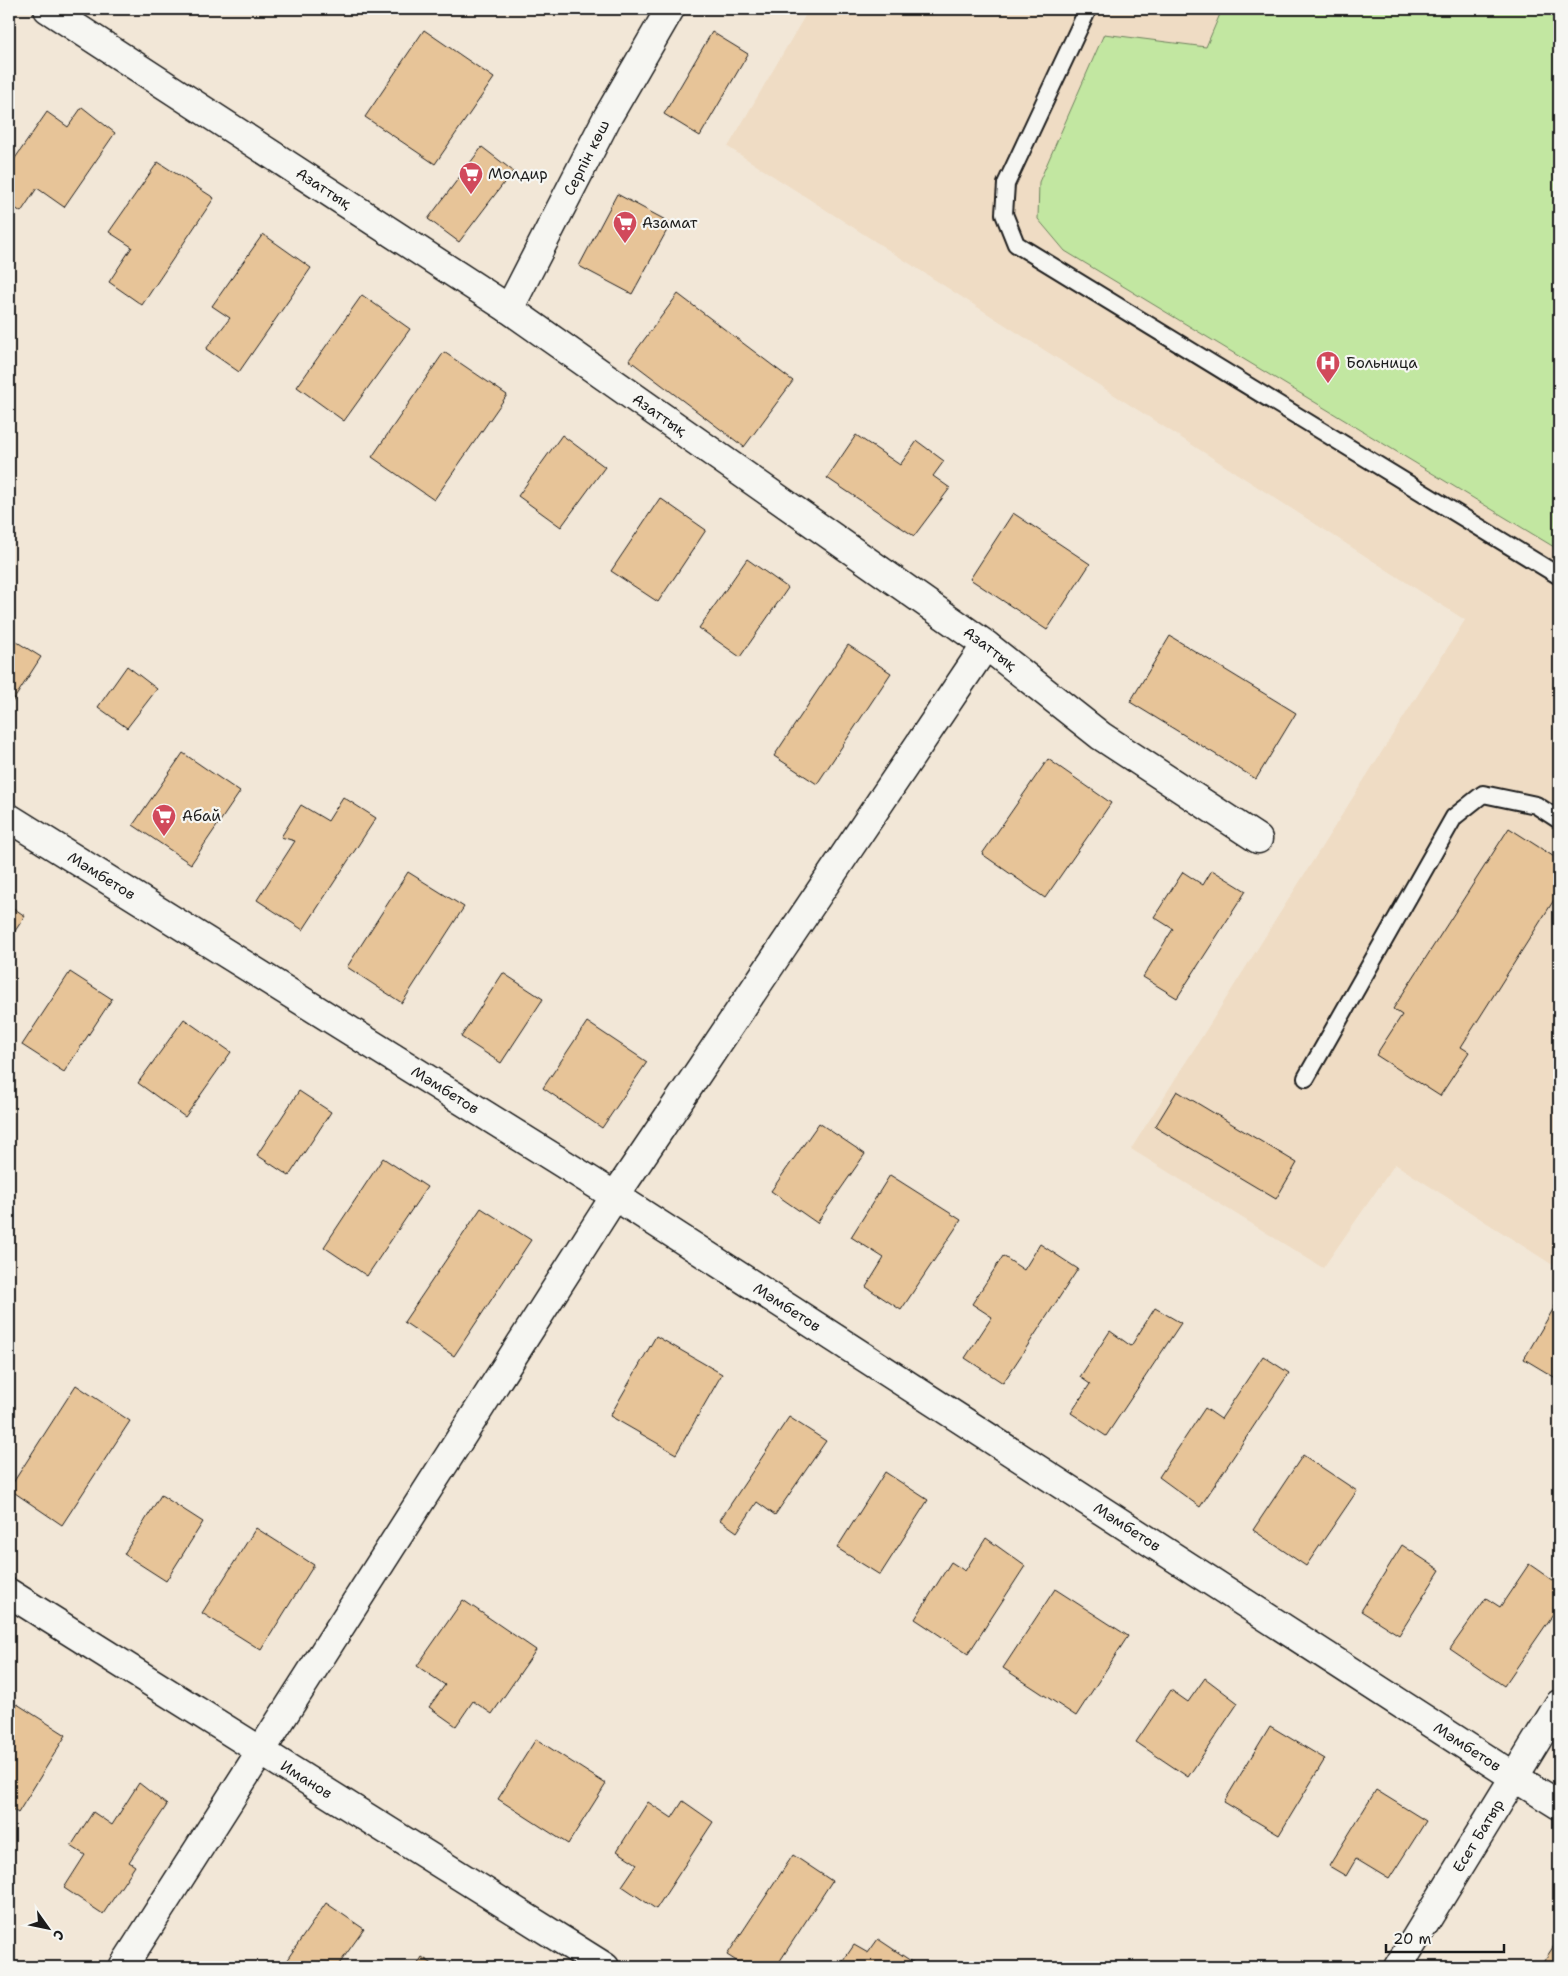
<svg xmlns="http://www.w3.org/2000/svg" width="1568" height="1976" font-family="'Shantell Sans',sans-serif">
	<style>
		.built { fill: #efdcc4 }
		.green { fill: #c2e7a1; stroke: #6f825e }
		.building { fill: #e7c498; stroke: #1c1c1c }
		.lines { fill: none; stroke-linecap: round; stroke-linejoin: round }
		.service-casing { stroke: #1c1c1c; stroke-width: 20 }
		.minor-casing { stroke: #1c1c1c; stroke-width: 31 }
		.tertiary-casing { stroke: #1c1c1c; stroke-width: 31 }
		.service { stroke: #f6f6f2; stroke-width: 16 }
		.minor { stroke: #f6f6f2; stroke-width: 28 }
		.tertiary { stroke: #f6f6f2; stroke-width: 28 }
		.labels { text-anchor: middle; stroke-width: 4.5; stroke-linejoin: round; paint-order: stroke }
		.street-label { font-size: 15px; fill: #1c1c1c; stroke: #f6f6f2 }
		.poi-label { font-size: 15px; fill: #1c1c1c; stroke: #f6f6f2; text-anchor: start }
	</style>
	<rect width="100%" height="100%" fill="#f2e7d7"/>
	<filter id="ink" filterUnits="userSpaceOnUse"><feTurbulence type="fractalNoise" baseFrequency=".02" numOctaves="2"/><feDisplacementMap in="SourceGraphic" scale="10" xChannelSelector="R" yChannelSelector="G"/><feConvolveMatrix kernelMatrix="1 2 1 2 8 2 1 2 1" color-interpolation-filters="sRGB"/></filter>
	<g filter="url(#ink)">
		<!-- built -->
		<path class="built" d="M809,9h750v1260l-164,-105 -72,104 -192,-119 334,-529 -737,-473z"/>
		<!-- green -->
		<path class="green" d="M1267,9h292v541l-494,-299 -27,-32 1,-37 65,-148 102,13 14,-33z"/>
		<!-- building -->
		<path class="building" d="M424,30l70,48 -59,86 -70,-47z
			M712,32l36,22 -48,82 -36,-22z
			M82,107l33,26 -51,74 -27,-19 -16,24 -12,-8v-37l38,-55 21,15z
			M482,147l31,24 -54,71 -31,-23z
			M158,162l56,36 -72,107 -33,-23 23,-35 -23,-15z
			M617,194l54,29 -39,71 -53,-28z
			M263,234l48,34 -72,104 -33,-23 24,-31 -18,-12z
			M678,294l115,87 -49,66 -115,-87z
			M362,295l48,34 -66,92 -47,-34z
			M444,352l63,43 -73,105 -62,-43z
			M562,435l43,32 -44,60 -43,-31z
			M856,435l44,30 17,-24 27,20 -11,15 17,12 -36,48 -87,-58z
			M660,498l46,32 -48,72 -47,-31z
			M1013,513l77,51 -43,66 -77,-51z
			M747,559l41,29 -48,69 -41,-29z
			M1170,636l126,77 -40,66 -126,-77z
			M9,637l32,20 -32,50z
			M848,645l43,28 -74,111 -43,-28z
			M127,666l30,23 -30,39 -29,-21z
			M183,753l57,39 -49,72 -58,-39z
			M1048,759l63,44 -66,95 -63,-44z
			M343,797l33,21 -73,112 -46,-30 38,-59 -14,-4 20,-32 27,16z
			M1509,828l50,32v32l-98,155 8,5 -29,44 -64,-41 26,-40 -9,-6z
			M1212,870l34,21 -69,107 -34,-21 30,-48 -19,-12 29,-45 20,13z
			M408,872l56,35 -62,96 -55,-36z
			M9,905l16,11 -16,24z
			M70,972l42,27 -48,73 -42,-27z
			M503,973l40,26 -42,64 -40,-26z
			M184,1019l47,33 -46,65 -47,-34z
			M587,1022l60,40 -45,66 -59,-40z
			M299,1091l32,21 -42,64 -32,-21z
			M1177,1091l120,72 -21,36 -121,-72z
			M819,1123l46,31 -48,69 -46,-32z
			M383,1158l44,29 -60,89 -43,-29z
			M890,1175l71,45 -60,90 -35,-23 18,-29 -33,-21z
			M481,1208l50,32 -77,116 -50,-34z
			M1040,1244l38,25 -75,114 -38,-25 27,-41 -20,-13 31,-48 21,14z
			M1558,1301l1,1v78l-35,-21z
			M1155,1308l26,15 -75,113 -35,-23 19,-29 -10,-7 30,-46 21,15z
			M656,1336l66,38 -46,80 -66,-38z
			M1263,1356l26,17 -89,134 -41,-30 46,-69 16,11z
			M76,1385l54,36 -68,104 -53,-36z
			M789,1417l37,24 -51,74 -18,-13 -20,30 -17,-12z
			M1303,1455l54,36 -51,75 -53,-36z
			M885,1472l43,28 -48,75 -43,-27z
			M161,1495l42,27 -37,59 -42,-27z
			M256,1528l58,37 -53,85 -59,-37z
			M986,1538l39,28 -57,88 -53,-35 36,-57 14,9z
			M1402,1545l38,25 -41,65 -38,-24z
			M1529,1564l30,21v21l-55,80 -54,-37 36,-51 14,9z
			M1055,1589l73,47 -52,80 -73,-48z
			M463,1600l73,50 -44,64 -19,-13 -17,25 -27,-19 16,-22 -28,-19z
			M1205,1678l33,25 -50,74 -52,-35 35,-52 17,12z
			M17,1704l49,31 -48,78 -9,-6v-90z
			M1270,1726l55,33 -46,76 -55,-33z
			M536,1739l70,45 -38,60 -70,-45z
			M139,1783l28,22 -38,57 6,4 -32,48 -39,-26 21,-33 -14,-9 22,-34 19,13z
			M1376,1790l50,31 -37,58 -33,-20 -10,17 -17,-10z
			M683,1801l30,21 -57,87 -34,-23 15,-22 -20,-13 31,-49 24,16z
			M793,1855l39,26 -56,86h-30l-19,-12z
			M326,1903l38,26 -27,38h-48l-5,-3z
			M1559,1938v29h-19z
			M878,1939l42,28h-81l15,-22 14,8z
			M422,1957l15,10h-21z"/>
		<g class="lines">
			<defs>
				<path id="service" d="M1088,9l-82,175 -2,30 12,30 543,332
					M1306,1078l148,-261 29,-23 53,11 23,15"/>
				<g id="minor">
					<path id="s1" d="M48,9l461,300 477,336 115,91 157,103"/>
					<path id="s2" d="M509,309l98,-191 63,-109"/>
					<path id="s3" d="M9,818l606,378 899,581"/>
					<path id="s4" d="M9,1593l596,374"/>
					<path d="M123,1967l492,-771 371,-551"/>
				</g>
				<g id="tertiary">
					<path d="M1514,1777l45,28"/>
					<path id="s5" d="M1398,1967l161,-263"/>
				</g>
			</defs>
			<!-- service casing -->
			<use href="#service" class="service-casing"/>
			<!-- minor casing -->
			<use href="#minor" class="minor-casing"/>
			<!-- tertiary casing -->
			<use href="#tertiary" class="tertiary-casing"/>
			<!-- service -->
			<use href="#service" class="service"/>
			<!-- minor -->
			<use href="#minor" class="minor"/>
			<!-- tertiary -->
			<use href="#tertiary" class="tertiary"/>
		</g>
	</g>
	<!-- icons -->
	<defs>
		<symbol id="supermarket-pin" viewBox="-11 -11 22 30"><path d="M0 17L-7.5 6A9.5 9.5 0 1 1 7.5 6Z" fill="#d1495b" stroke="#f6f6f2"/><path d="M-6-5.5h2.5l.6 2H6L4.5 2H-2.5L-4.4-4H-6ZM-1.5 3.2a1.3 1.3 0 1 0 .1 0ZM3 3.2a1.3 1.3 0 1 0 .1 0Z" fill="#fff"/></symbol>
		<symbol id="hospital-pin" viewBox="-11 -11 22 30"><path d="M0 17L-7.5 6A9.5 9.5 0 1 1 7.5 6Z" fill="#d1495b" stroke="#f6f6f2"/><path d="M-5-5h3v3.5h4V-5h3V5h-3V1.5h-4V5h-3Z" fill="#fff"/></symbol>
	</defs>
	<g fill-rule="evenodd">
		<use href="#supermarket-pin" x="457" y="160" width="28" height="38"/>
		<use href="#supermarket-pin" x="611" y="209" width="28" height="38"/>
		<use href="#hospital-pin" x="1314" y="349" width="28" height="38"/>
		<use href="#supermarket-pin" x="150" y="802" width="28" height="38"/>
	</g>
	<g class="labels">
		<!-- street labels -->
		<g class="street-label">
			<text dy="5" stroke="none"><textPath href="#s2" startOffset="170">Серпін көш</textPath></text>
			<text dy="5" stroke="none"><textPath href="#s1" startOffset="329">Азаттық</textPath></text>
			<text dy="5" stroke="none"><textPath href="#s1" startOffset="734">Азаттық</textPath></text>
			<text dy="5" stroke="none"><textPath href="#s1" startOffset="1139">Азаттық</textPath></text>
			<text dy="5" stroke="none"><textPath href="#s3" startOffset="109">Мәмбетов</textPath></text>
			<text dy="5" stroke="none"><textPath href="#s3" startOffset="514">Мәмбетов</textPath></text>
			<text dy="5" stroke="none"><textPath href="#s3" startOffset="919">Мәмбетов</textPath></text>
			<text dy="5" stroke="none"><textPath href="#s3" startOffset="1324">Мәмбетов</textPath></text>
			<text dy="5" stroke="none"><textPath href="#s3" startOffset="1729">Мәмбетов</textPath></text>
			<text dy="5" stroke="none"><textPath href="#s4" startOffset="351">Иманов</textPath></text>
			<text dy="5" stroke="none"><textPath href="#s5" startOffset="154">Есет Батыр</textPath></text>
		</g>
		<!-- poi labels -->
		<g class="poi-label">
			<text x="488" y="179">Молдир</text>
			<text x="642" y="228">Азамат</text>
			<text x="1346" y="368">Больница</text>
			<text x="182" y="821">Абай</text>
		</g>
	</g>
	<!-- margin -->
	<rect width="1568" height="1976" fill="none" stroke="#f6f6f2" stroke-width="30"/>
	<rect x="15" y="15" width="1538" height="1946" fill="none" stroke="#1c1c1c" stroke-width="2" filter="url(#ink)"/>
	<!-- north arrow -->
	<g transform="translate(48 1928) rotate(123)" stroke="#f6f6f2" stroke-width="4" paint-order="stroke">
	<path d="M0-4L9 19L0 12L-9 19Z" fill="#1c1c1c"/>
	<text y="-8" font-size="14" font-weight="bold" text-anchor="middle" fill="#1c1c1c">С</text>
	</g>
	<!-- scale -->
	<path d="M1386 1944v8h118v-8" fill="none" stroke="#1c1c1c" stroke-width="2.5"/>
	<text x="1393" y="1944" font-size="15" fill="#1c1c1c" stroke="#f6f6f2" stroke-width="4" paint-order="stroke">20 m</text>
</svg>
